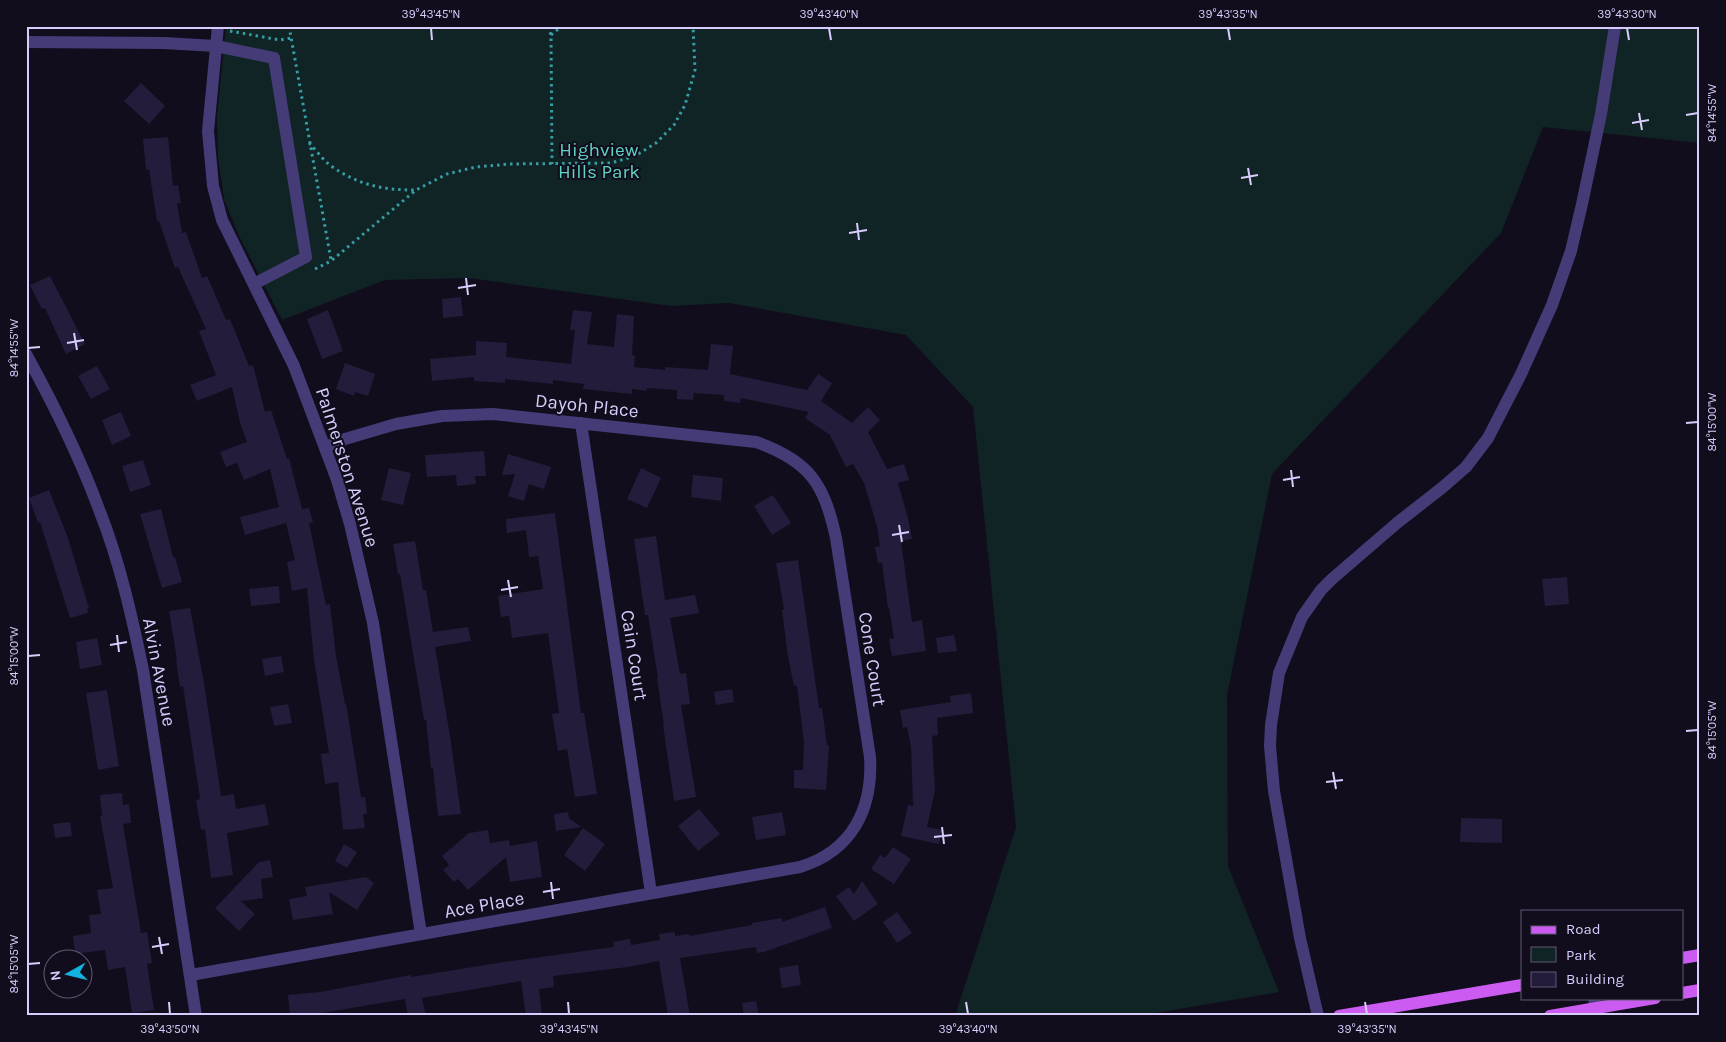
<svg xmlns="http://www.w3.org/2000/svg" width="1726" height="1042" font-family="Karla,sans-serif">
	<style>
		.green { fill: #102325 }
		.building { fill: #251b3b }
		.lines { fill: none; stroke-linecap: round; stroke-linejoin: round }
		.path { stroke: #379da4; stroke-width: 3; stroke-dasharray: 2.5 4; stroke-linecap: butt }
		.minor { stroke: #453c77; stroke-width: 12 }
		.major { stroke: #cc5cf1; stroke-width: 12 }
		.ticks { fill: none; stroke: #d7ccfb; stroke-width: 2 }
		.labels { text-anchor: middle; stroke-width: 4; stroke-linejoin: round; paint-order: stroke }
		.park-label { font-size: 19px; fill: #5fd3c5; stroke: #110d1c }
		.street-label { font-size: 19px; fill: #d7ccfb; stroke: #110d1c }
		.neatline { fill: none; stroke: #d7ccfb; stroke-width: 2 }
		.ticks-label { font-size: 12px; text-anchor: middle; fill: #d7ccfb }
	</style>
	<rect width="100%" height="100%" fill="#110d1c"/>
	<!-- green -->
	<path class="green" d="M226,26h1474v117l-157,-16 -42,106 -229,241 -45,221 1,171 51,126 -141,24h-183l61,-189 -43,-420 -67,-72 -177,-32 -58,3 -202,-28 -84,2 -103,40 -43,-84 -15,-37 -6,-42 -1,-40z"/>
	<!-- building -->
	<path class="building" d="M141,83l24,23 -16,18 -25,-23z
		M168,137l5,49 5,-1 3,18h-4l5,30 4,-1 16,46 5,-2 19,44 4,-1 19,47 4,-1 12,47 6,-2 16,49 2,-1 13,51 7,-1 4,14 -4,1 17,82 4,-1 6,52 9,48 1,-1 15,94h4l2,17h-4l2,14 -22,2 -5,-48 -13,2 -4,-30 8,-1 -15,-93 -7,-72 -15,3 -5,-29 8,-2 -9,-37 -41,12 -5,-18 39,-10 -9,-38 -26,11 -7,-17 -11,4 -6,-15 27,-10 -7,-19 -8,-36 -35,14 -7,-16 26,-10 -17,-44 7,-2 -28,-62 -3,1 -16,-47h-2l-8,-52 -3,1 -3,-31z
		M50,276l35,68 -19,10 -21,-46 -3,1 -12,-24z
		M461,297l2,19 -20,2 -1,-19z
		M328,310l15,41 -21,8 -15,-40z
		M573,310l19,2 -5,32 27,3 3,-33 17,2 -2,39 3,1 -1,11 31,3v-3l43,3 3,-26 22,2 -3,28 77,16 11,-16 14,9 -11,18 31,22 16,-16 12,13 -12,12 19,37 17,-5 5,16 -11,3 10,35 4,21 -11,2 11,81 10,-2 4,31 -34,5 -3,-17 5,-1 -5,-30h-1l-6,-45h-4l-3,-16 5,-1 -3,-20 -13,-43 -11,-19 -7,3 -16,-32 -25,-17 4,-6 -68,-14 -1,5 -16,-2v-6l-30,-2 -1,7 -16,-1v-9l-30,-2v3l-15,-2v5l-49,-5 1,-5 -31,-4v4l-48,-5v4l-31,-2v-4l-42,4 -2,-22 46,-4v-14l31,2 -1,14 65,7 4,-34h-5z
		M345,363l30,11 -7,22 -13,-4 -1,4 -18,-7z
		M97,366l13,23 -19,10 -13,-23z
		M121,412l10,24 -19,9 -10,-25z
		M484,451l2,25h-11l1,8 -19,2 -1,-11 -29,2 -2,-22z
		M508,454l43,13 -7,22 -15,-5 -5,17 -16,-5 7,-22 -13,1z
		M143,460l8,25 -21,7 -8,-26z
		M389,468l22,5 -8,32 -22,-5z
		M641,468l20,10 -14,30 -20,-9z
		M693,475l30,3 -2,23 -30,-4z
		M49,490l19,48 21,70 -2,1 1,4 -18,5 -30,-96 -2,1 -9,-25z
		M773,495l18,28 -19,12 -18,-29z
		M161,509l12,48h2l7,25 -20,6 -22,-74z
		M555,513l26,200h3l13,81 -22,3 -8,-48 -9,2 -6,-37 7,-1 -11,-80 -36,5 -3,-22 -8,1 -3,-21 45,-7 -5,-33 -9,1 -3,-27 -19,3 -1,-14z
		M656,536l9,64 30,-5 4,18 -29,5 10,56 6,-1 4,31 -9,1 15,92 -22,4 -11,-76h1l-7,-47h1l-10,-63h-3l-11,-76z
		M415,541l8,49h3l7,42 35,-5 3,14 -36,6 15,89 11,78 -23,2 -5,-48h-2l-5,-48h-2l-24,-146h-2l-5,-30z
		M798,560l21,148h3l5,37h2l-3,45 -32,-2v-18h9l1,-28 -7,-56h-3l-6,-29 -6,-47 2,-1 -8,-46z
		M1567,577l2,27 -24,2 -3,-27z
		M279,586l1,17 -29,3 -2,-17z
		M190,608l14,75 17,113 13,-2 2,15 29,-5 4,21 -42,8 6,42 -22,3 -6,-49 -4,1 -5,-30 4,-1 -17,-113 -3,1 -4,-27h1l-8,-49z
		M954,635l3,16 -19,2 -2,-15z
		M97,638l5,27 -22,4 -4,-27z
		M281,656l3,16 -19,4 -3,-17z
		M732,689l2,13 -18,3 -2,-13z
		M107,690l12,76 -21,4 -12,-77z
		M971,693l2,20 -36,5 1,17 -6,1 3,54 -8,37 15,3 -3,14 -38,-8 7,-31 5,1 -2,-59 -4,-20 -4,1 -3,-18 51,-8 -1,-6z
		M288,704l4,19 -18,3 -4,-19z
		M122,793l1,12 6,-1 2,19 -8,1 18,109 6,-1 5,31 -5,1 7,46 -22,3 -7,-46 -17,3 -3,-20 -30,4 -2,-18 18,-3 -2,-18 12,-1 -4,-24 16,-2 -13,-72h2l-2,-21z
		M699,809l21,25 -22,17 -20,-25z
		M568,812l1,6 12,9 -25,4 -2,-17z
		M782,812l4,23 -30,5 -4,-23z
		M1461,818l41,1v24l-42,-1z
		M70,822l2,14 -17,2 -2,-14z
		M583,828l22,16 -20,27 -21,-16z
		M488,830l2,13 19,-3 1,6 27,-5 5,36 -32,5 -4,-25 -38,33 -10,-11 -4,3 -11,-12 6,-5 -7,-9 27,-23z
		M344,844l13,8 -10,16 -12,-7z
		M893,847l18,12 -17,25 -23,-15 9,-14 5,3z
		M270,860l3,17 -12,2 2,19 -22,3 14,13 -16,17 -24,-23 44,-46z
		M366,877l8,6 -17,27 -28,-18 4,22 -40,6 -4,-21 18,-3 -2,-9z
		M862,881l16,23 -24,17 -18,-25 13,-9 5,7z
		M825,907l7,21 -68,24 -7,1 -1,-6 -76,11 10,58h-22l-9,-55 -31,6 -75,9 1,11 -15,2 3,27h-16l-5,-35 -99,17 4,18h-18l-3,-17 -83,14 1,3h-33l-2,-21 32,-3 91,-17v2l93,-15 110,-15 -1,-5 17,-3 1,6 29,-5 -1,-6 16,-2v4l14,-2 1,2 62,-11v-2l30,-5v4z
		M897,912l15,21 -15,10 -14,-21z
		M798,965l3,20 -19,3 -3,-20z
		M756,1001l3,15h-15l-2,-13z"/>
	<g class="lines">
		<!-- path -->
		<path class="path" d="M289,26l42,234
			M548,26l3,9 1,129
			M230,31l50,9 11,-2
			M551,35l11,-9
			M309,143c7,7 14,17 22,23 28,19 51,24 84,24
			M315,269l16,-8 85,-71 31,-16 29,-7 34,-3 101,-1 24,-7 21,-13 18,-18 11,-20 10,-35 -2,-44"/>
		<!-- minor -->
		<path class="minor" d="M218,26l-10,105 5,55 9,34 72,146 43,114 13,44 23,99 48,311
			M26,42l138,1 52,3 58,12 32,199 -52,27
			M26,354c28,51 54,103 74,158 20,51 32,105 43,158l53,346
			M581,423l70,470
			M191,975l609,-108c52,-16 73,-58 70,-110l-34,-219c-12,-54 -26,-77 -80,-96l-263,-28 -51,2 -46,8 -51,15 -20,8
			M1594,998l3,18
			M1318,1016l-18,-78 -26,-147 -4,-45 1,-21 8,-52 23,-56 19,-27 11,-11 65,-56 46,-36 23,-20 22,-29 33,-64 31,-69 19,-54 11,-47 19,-90 14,-88"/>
		<!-- major -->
		<path class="major" d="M1682,958l18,-3
			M1682,993l18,-3
			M1339,1016l183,-31
			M1550,1016l105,-18"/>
	</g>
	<!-- ticks -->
	<path class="ticks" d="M431,28l1,12M829,28l2,12M1228,28l2,12M1627,28l2,12M1639,113l3,17M1686,115l12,-2M1632,123l17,-3M1248,168l3,17M1241,178l17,-3M857,223l2,17M849,233l18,-3M466,278l2,17M458,288l18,-3M74,333l3,17M67,343l17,-3M28,348l12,-1M1686,423l12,-1M1291,470l2,17M1283,480l17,-3M899,525l3,17M892,535l17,-3M508,580l3,17M501,590l17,-3M117,635l2,17M110,645l17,-3M28,656l12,-1M1686,731l12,-1M1333,772l3,17M1326,782l17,-2M942,827l2,17M934,837l18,-2M551,882l2,17M543,892l17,-3M159,937l3,17M152,947l17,-3M28,964l12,-1M169,1002l1,12M568,1002l1,12M966,1002l2,12M1365,1002l2,12"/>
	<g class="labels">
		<!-- park labels -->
		<g class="park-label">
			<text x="599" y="156">Highview<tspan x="599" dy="22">Hills Park</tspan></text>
		</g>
		<!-- street labels -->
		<g class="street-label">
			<text transform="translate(587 405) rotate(6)" y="7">Dayoh Place</text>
			<text transform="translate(348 467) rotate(72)" y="7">Palmerston Avenue</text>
			<text transform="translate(635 655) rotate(81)" y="7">Cain Court</text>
			<text transform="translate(873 659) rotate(81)" y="7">Cone Court</text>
			<text transform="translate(160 672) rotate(79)" y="7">Alvin Avenue</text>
			<text transform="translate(484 904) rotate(-10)" y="7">Ace Place</text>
		</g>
	</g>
	<!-- border -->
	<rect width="1726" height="1042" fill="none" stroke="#110d1c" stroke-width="55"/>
	<!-- legend -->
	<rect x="1521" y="910" width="162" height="90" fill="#110d1c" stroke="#605975"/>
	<rect x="1531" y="926" width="25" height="8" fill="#cc5cf1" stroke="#605975"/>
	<text x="1566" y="934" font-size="15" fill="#d7ccfb">Road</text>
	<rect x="1531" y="947" width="25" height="15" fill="#102325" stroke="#605975"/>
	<text x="1566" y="960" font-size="15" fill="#d7ccfb">Park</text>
	<rect x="1531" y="972" width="25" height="15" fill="#251b3b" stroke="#605975"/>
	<text x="1566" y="984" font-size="15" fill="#d7ccfb">Building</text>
	<!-- north arrow -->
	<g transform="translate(68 974) rotate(262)"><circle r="24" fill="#110d1c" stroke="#605975"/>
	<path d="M0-4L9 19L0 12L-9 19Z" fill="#13b1df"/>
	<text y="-8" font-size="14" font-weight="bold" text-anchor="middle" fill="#d7ccfb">N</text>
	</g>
	<rect x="28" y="28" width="1670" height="986" class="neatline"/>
	<g class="ticks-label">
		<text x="431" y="18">39°43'45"N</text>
		<text x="829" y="18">39°43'40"N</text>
		<text x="1228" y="18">39°43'35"N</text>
		<text x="1627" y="18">39°43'30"N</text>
		<text transform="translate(1712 113) rotate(-90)" y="4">84°14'55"W</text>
		<text transform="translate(14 348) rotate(-90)" y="4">84°14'55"W</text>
		<text transform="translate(1712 422) rotate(-90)" y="4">84°15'00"W</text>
		<text transform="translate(14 656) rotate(-90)" y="4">84°15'00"W</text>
		<text transform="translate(1712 730) rotate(-90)" y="4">84°15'05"W</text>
		<text transform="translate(14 964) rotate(-90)" y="4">84°15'05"W</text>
		<text x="170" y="1033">39°43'50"N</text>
		<text x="569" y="1033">39°43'45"N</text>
		<text x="968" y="1033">39°43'40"N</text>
		<text x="1367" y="1033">39°43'35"N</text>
	</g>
</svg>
